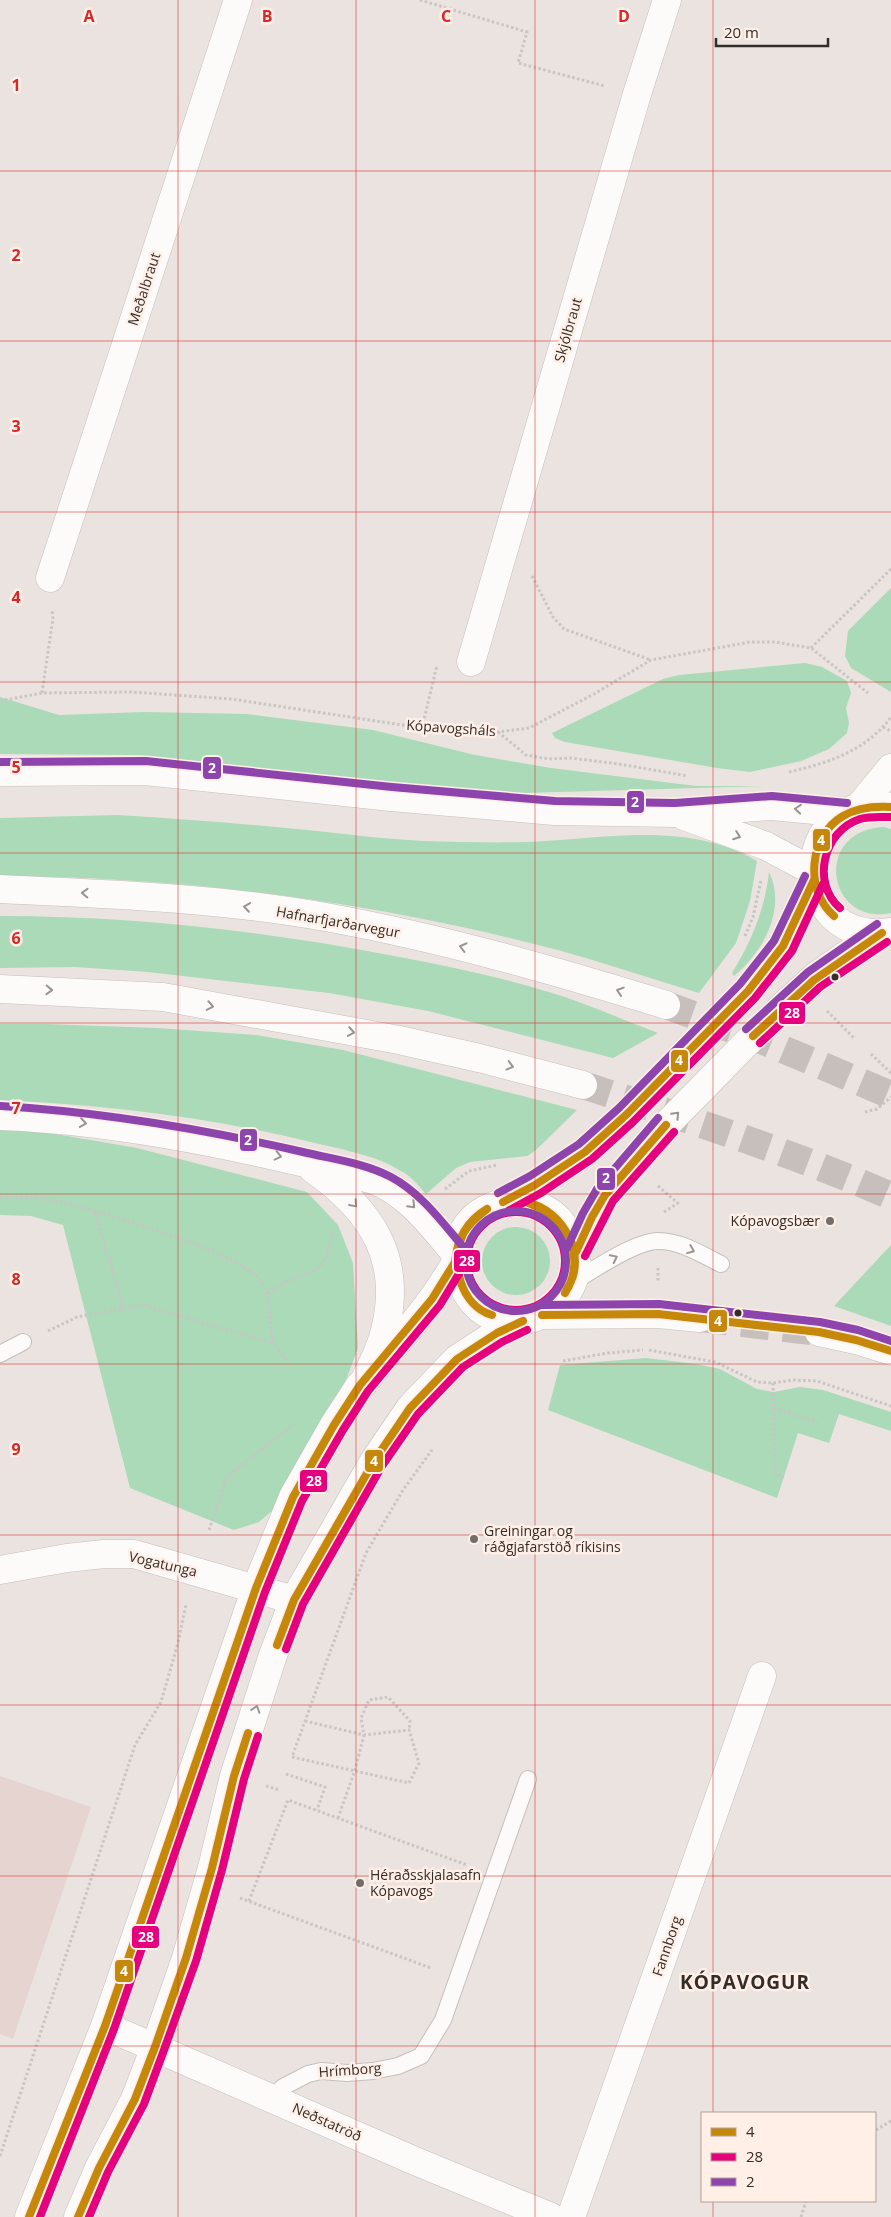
<svg xmlns="http://www.w3.org/2000/svg" width="891" height="2217" font-family="'Open Sans',sans-serif">
	<style>
		.commercial { fill: #e6d4d1 }
		.green { fill: #aadab7 }
		.lines { fill: none; stroke-linecap: round; stroke-linejoin: round }
		.primary-tunnel { stroke: #c6bfbb; stroke-width: 28; stroke-dasharray: 28 14; stroke-linecap: butt }
		.service-casing { stroke: #c5bfbb; stroke-width: 18 }
		.minor-casing { stroke: #c5bfbb; stroke-width: 29 }
		.tertiary-casing { stroke: #c5bfbb; stroke-width: 29 }
		.primary-casing { stroke: #c5bfbb; stroke-width: 29 }
		.path { stroke: #c8c5c4; stroke-width: 3; stroke-dasharray: 2.5 2.5; stroke-linecap: butt }
		.service { stroke: #fcfbfa; stroke-width: 16 }
		.minor { stroke: #fcfbfa; stroke-width: 28 }
		.tertiary { stroke: #fcfbfa; stroke-width: 28 }
		.primary { stroke: #fcfbfa; stroke-width: 28 }
		.bus-1-casing { stroke: #ffefe7; stroke-width: 11 }
		.bus-2-casing { stroke: #ffefe7; stroke-width: 11 }
		.bus-3-casing { stroke: #ffefe7; stroke-width: 11 }
		.bus-1 { stroke: #c6880a; stroke-width: 8 }
		.bus-2 { stroke: #e5007d; stroke-width: 8 }
		.bus-3 { stroke: #8e44ad; stroke-width: 8 }
		.oneway { stroke: #989492 }
		.grid { fill: none; stroke: #d62828; stroke-width: 1; stroke-opacity: 0.55 }
		.bus-dot { fill: #332d2a; stroke: #ffefe7; stroke-width: 2 }
		.poi-dot { fill: #736d69; stroke: #ffefe7; stroke-width: 2 }
		.labels { text-anchor: middle; stroke-width: 5; stroke-linejoin: round; paint-order: stroke }
		.street-label { font-size: 14px; fill: #332d2a; stroke: #ffefe7 }
		.poi-label { font-size: 14px; fill: #332d2a; stroke: #ffefe7; text-anchor: start }
		.district-label { font-size: 19px; font-weight: bold; letter-spacing: 1px; fill: #332d2a; stroke: #ffefe7 }
		.grid-label { font-size: 16px; text-anchor: middle; font-weight: bold; fill: #d62828; stroke: #ffefe7; stroke-width: 5; stroke-linejoin: round; paint-order: stroke }
		.line-badge { stroke: #ffefe7; stroke-width: 2 }
		.badge-label { font-size: 14px; text-anchor: middle; font-weight: bold; fill: #fff }
	</style>
	<rect width="100%" height="100%" fill="#ebe3df"/>
	<!-- commercial -->
	<path class="commercial" d="M0,1776l91,31 -78,232 -13,-5z"/>
	<!-- green -->
	<path class="green" d="M891,588v104l-40,-24 -6,-12 3,-25z
		M805,663l17,4 25,14 4,12 -5,15 3,15 -2,10 -18,16 -28,12 -51,11 -33,-4 -152,-26 -10,-4 -3,-5 111,-54 16,-4z
		M0,697l59,18 85,-3 103,2 126,16 102,25 76,13 145,18h68l-273,8 -354,-39 -137,-1z
		M118,815c60,4 119,8 178,14 43,4 85,10 128,12 34,1 69,2 103,1 76,-3 160,-22 230,19l-7,40 -14,42 -37,50c-47,-14 -94,-30 -141,-43 -182,-48 -370,-73 -558,-74v-58z
		M884,827l7,2v84c-64,14 -79,-83 -7,-86z
		M769,872c18,37 -6,80 -35,104l-2,-3c20,-32 33,-65 37,-101z
		M0,916c132,0 265,15 394,40 53,10 107,21 158,37 36,11 71,27 106,40l-45,25 -185,-47 -99,-18 -181,-21 -73,-5 -75,1z
		M0,1024h45l112,4 99,7 87,15 234,60 -41,40 -9,6 -57,6 -14,6 -30,26c-7,-8 -15,-18 -25,-23 -25,-16 -58,-21 -86,-28 -104,-26 -208,-38 -315,-43z
		M0,1130l38,1 99,17 170,44 31,33 15,38 5,85 -12,32 -44,75 -21,48 -22,19 -25,8 -104,-42 -67,-263 -32,-9 -31,-1z
		M482 1261a34 34 0 1 1 68 0a34 34 0 1 1-68 0Z
		M891,1245v81l-57,-20z
		M646,1358l50,6 24,5 37,20 17,3 26,-5 23,3 68,22v19l-52,-17 -10,29 -31,-10 -21,65 -229,-88 12,-45z"/>
	<g class="lines">
		<!-- primary-tunnel -->
		<path class="primary-tunnel" d="M666,1005l93,34 132,56
			M583,1085c104,34 208,67 308,111
			M700,1318l119,14"/>
		<defs>
			<path id="service" d="M572,1283c19,-12 65,-43 87,-42 21,0 44,14 62,23
				M0,1354l23,-12
				M273,2098l10,-11 25,-13 13,-3 26,2 26,-2 25,-5 23,-10 22,-36 85,-241"/>
			<path id="minor" d="M50,578l188,-578
				M471,662l166,-568 30,-94
				M0,1570l67,-12 37,-4h30l160,46
				M105,2026l310,135 136,56
				M571,2217l191,-541"/>
			<path id="tertiary" d="M0,772l145,-1 246,26 163,14 121,2 97,-7 74,7
				M858,808l33,-40
				M684,816l82,30 47,25
				M890,932c-103,14 -100,-142 1,-125
				M503,1202l32,-17 50,-33 41,-37 122,-124 35,-45 31,-66
				M576,1252l16,-35 13,-22 62,-71 117,-119 32,-29 30,-21 36,-22
				M29,2217l76,-191 151,-438 37,-91 41,-72 26,-40 3,-1c27,-34 59,-67 82,-104 3,-5 8,-11 10,-17 1,-3 1,-7 1,-11 2,-9 6,-20 12,-28 9,-12 27,-21 42,-22 21,-1 41,6 53,23 57,77 -83,152 -108,37
				M78,2217l21,-49 36,-69 20,-52 31,-89 26,-90 22,-92 39,-121 21,-55 80,-139 36,-53 47,-49 40,-26 26,-12"/>
			<path id="primary" d="M0,889c110,5 222,9 331,29 114,21 225,53 335,87
				M0,989l163,8 236,43 80,18 104,27
				M0,1116c126,5 252,33 374,64 35,14 58,46 82,74
				M313,1169c61,43 92,93 70,169 -5,16 -13,31 -20,46
				M542,1315l116,-1 42,4
				M819,1332l37,8 35,11"/>
		</defs>
		<!-- service casing -->
		<use href="#service" class="service-casing"/>
		<!-- minor casing -->
		<use href="#minor" class="minor-casing"/>
		<!-- tertiary casing -->
		<use href="#tertiary" class="tertiary-casing"/>
		<!-- primary casing -->
		<use href="#primary" class="primary-casing"/>
		<!-- path -->
		<path class="path" d="M420,0l107,32 -9,31 87,23
			M532,576l21,41 11,12 87,31
			M811,648l80,-79
			M42,693l11,-75 -1,-8
			M0,701l42,-8 90,-1 99,7 191,29 76,4 31,-4 65,-34 57,-34 99,-18h25l36,6 57,45
			M883,727l8,4
			M422,728l15,-63
			M498,732l28,23 23,4 21,-1 49,6 69,12
			M789,772c39,-9 77,-21 102,-55
			M745,936l8,-19 8,-37
			M827,1011l28,28
			M871,1054l20,19
			M865,1112l12,-3 14,-12
			M658,1186l22,19
			M445,1189l24,-18 28,-6
			M0,1198c14,0 28,-1 42,1 37,4 198,53 218,81 20,26 -3,55 29,82
			M664,1212l14,-9
			M95,1213l29,96
			M658,1268v13
			M268,1294l15,-11 28,-11 11,-8 5,-8 5,-25
			M48,1331l29,-14 65,-12 131,38
			M649,1350l66,12 42,20 16,1 21,-3 23,1 74,25
			M563,1361l45,-8 35,-3
			M773,1383l2,91 9,3
			M774,1408l44,15
			M209,1530l18,-53 67,-53
			M305,1721l59,14 45,-5 10,33 -10,20 -117,-26 74,-204 37,-63 29,-40
			M286,1774l39,13 -8,23
			M266,1786l14,4
			M338,1818l17,-48 9,-35 -3,-17 8,-18 19,-3 22,24 -1,9
			M240,1898l191,70
			M249,1901l39,-101 179,65
			M876,2130l15,-9
			M0,2156l135,-411 26,-43 17,-59 8,-39
			M801,2217l5,-16"/>
		<!-- service -->
		<use href="#service" class="service"/>
		<!-- minor -->
		<use href="#minor" class="minor"/>
		<!-- tertiary -->
		<use href="#tertiary" class="tertiary"/>
		<!-- primary -->
		<use href="#primary" class="primary"/>
		<defs>
			<path id="bus-1" d="M834,916c-30,-26 -25,-80 9,-100 15,-9 31,-10 48,-9
				M753,1036l61,-56 68,-47
				M503,1202l32,-17 50,-33 41,-37 122,-124 35,-45 31,-66
				M526,1202c40,9 62,56 39,91
				M526,1202c30,11 54,35 48,70 -1,7 -6,15 -9,21
				M487,1209c-9,7 -19,15 -24,25 -13,29 -3,71 29,81
				M576,1252l16,-35 13,-22 61,-70
				M455,1262c2,-23 12,-41 32,-53
				M542,1315l116,-1 161,18 37,8 35,11
				M277,1645l17,-45 80,-139 36,-53 47,-49 40,-26 26,-12
				M29,2217l76,-191 151,-438 37,-91 41,-72 26,-40 72,-86 23,-37
				M78,2217l21,-49 36,-69 20,-52 31,-89 26,-90 22,-92 14,-43"/>
			<path id="bus-2" d="M840,908c-29,-25 -17,-77 20,-89 10,-3 20,-2 31,-2
				M760,1043l60,-56 67,-45
				M508,1211l33,-18 51,-34 41,-37 122,-124 37,-47 31,-67
				M467 1261a49 49 0 1 1 98 0a49 49 0 1 1-98 0Z
				M585,1256l28,-55 61,-69
				M286,1649l17,-45 79,-138 36,-52 45,-47 39,-25 25,-12
				M40,2217l74,-188 151,-437 37,-91 41,-71 25,-39 72,-86 23,-38
				M89,2217l19,-45 36,-68 20,-54 32,-89 26,-91 22,-91 14,-43"/>
			<path id="bus-3" d="M0,762l146,-1 246,26 163,14 120,2 97,-7 75,7
				M746,1029l62,-57 69,-48
				M1,1106c102,6 202,23 302,46 29,7 62,11 88,25 30,16 51,45 73,71
				M498,1193l32,-17 49,-32 40,-36 121,-124 34,-43 31,-65
				M466 1261a50 50 0 1 1 100 0a50 50 0 1 1-100 0Z
				M567,1248l16,-35 14,-24 61,-71
				M542,1305l117,-1 161,18 38,8 33,11"/>
		</defs>
		<!-- bus-1 casing -->
		<use href="#bus-1" class="bus-1-casing"/>
		<!-- bus-2 casing -->
		<use href="#bus-2" class="bus-2-casing"/>
		<!-- bus-3 casing -->
		<use href="#bus-3" class="bus-3-casing"/>
		<!-- bus-1 -->
		<use href="#bus-1" class="bus-1"/>
		<!-- bus-2 -->
		<use href="#bus-2" class="bus-2"/>
		<!-- bus-3 -->
		<use href="#bus-3" class="bus-3"/>
	</g>
	<!-- one-way arrows -->
	<defs><path id="oneway-chevron" d="M-2-3.5L2.5 0L-2 3.5" fill="none" stroke-width="1.6" stroke-linecap="round" stroke-linejoin="round" transform="scale(1.25)"/></defs>
	<g class="oneway">
		<use href="#oneway-chevron" transform="translate(798 809) rotate(-175)"/>
		<use href="#oneway-chevron" transform="translate(737 836) rotate(20)"/>
		<use href="#oneway-chevron" transform="translate(85 893) rotate(-178)"/>
		<use href="#oneway-chevron" transform="translate(247 907) rotate(-172)"/>
		<use href="#oneway-chevron" transform="translate(463 947) rotate(-166)"/>
		<use href="#oneway-chevron" transform="translate(49 990) rotate(2)"/>
		<use href="#oneway-chevron" transform="translate(620 991) rotate(-162)"/>
		<use href="#oneway-chevron" transform="translate(210 1006) rotate(11)"/>
		<use href="#oneway-chevron" transform="translate(351 1032) rotate(10)"/>
		<use href="#oneway-chevron" transform="translate(510 1066) rotate(15)"/>
		<use href="#oneway-chevron" transform="translate(676 1115) rotate(-46)"/>
		<use href="#oneway-chevron" transform="translate(83 1123) rotate(8)"/>
		<use href="#oneway-chevron" transform="translate(278 1156) rotate(13)"/>
		<use href="#oneway-chevron" transform="translate(354 1204) rotate(49)"/>
		<use href="#oneway-chevron" transform="translate(412 1205) rotate(45)"/>
		<use href="#oneway-chevron" transform="translate(691 1250) rotate(22)"/>
		<use href="#oneway-chevron" transform="translate(614 1258) rotate(-26)"/>
		<use href="#oneway-chevron" transform="translate(256 1709) rotate(-72)"/>
	</g>
	<!-- grid -->
	<path class="grid" d="M178,0v2217M356,0v2217M535,0v2217M713,0v2113M0,171h891M0,341h891M0,512h891M0,682h891M0,853h891M0,1023h891M0,1194h891M0,1364h891M0,1535h891M0,1705h891M0,1876h891M0,2046h891M713,2201v16"/>
	<!-- markers -->
	<g class="bus-dot">
		<circle cx="835" cy="977" r="4.5"/>
		<circle cx="738" cy="1313" r="4.5"/>
	</g>
	<g class="poi-dot">
		<circle cx="830" cy="1221" r="5"/>
		<circle cx="474" cy="1539" r="5"/>
		<circle cx="360" cy="1883" r="5"/>
	</g>
	<g class="labels">
		<!-- street labels -->
		<g class="street-label">
			<text transform="translate(144 289) rotate(-72)" y="5">Meðalbraut</text>
			<text transform="translate(568 330) rotate(-74)" y="5">Skjólbraut</text>
			<text transform="translate(451 728) rotate(4)" y="5">Kópavogsháls</text>
			<text transform="translate(338 922) rotate(10)" y="5">Hafnarfjarðarvegur</text>
			<text transform="translate(163 1564) rotate(13)" y="5">Vogatunga</text>
			<text transform="translate(667 1946) rotate(-71)" y="5">Fannborg</text>
			<text transform="translate(350 2070) rotate(-4)" y="5">Hrímborg</text>
			<text transform="translate(327 2122) rotate(24)" y="5">Neðstatröð</text>
		</g>
		<!-- poi labels -->
		<g class="poi-label">
			<text x="820" y="1226" text-anchor="end">Kópavogsbær</text>
			<text x="484" y="1536">Greiningar og<tspan x="484" dy="16">ráðgjafarstöð ríkisins</tspan></text>
			<text x="370" y="1880">Héraðsskjalasafn<tspan x="370" dy="16">Kópavogs</tspan></text>
		</g>
		<!-- district labels -->
		<g class="district-label">
			<text x="745" y="1989">KÓPAVOGUR</text>
		</g>
	</g>
	<g class="grid-label">
		<text x="89" y="22">A</text>
		<text x="267" y="22">B</text>
		<text x="446" y="22">C</text>
		<text x="624" y="22">D</text>
		<text x="16" y="91">1</text>
		<text x="16" y="261">2</text>
		<text x="16" y="432">3</text>
		<text x="16" y="603">4</text>
		<text x="16" y="773">5</text>
		<text x="16" y="944">6</text>
		<text x="16" y="1114">7</text>
		<text x="16" y="1285">8</text>
		<text x="16" y="1455">9</text>
	</g>
	<g class="line-badge">
		<rect x="202" y="756" width="20" height="24" rx="5" fill="#8e44ad"/>
		<rect x="626" y="790" width="19" height="24" rx="5" fill="#8e44ad"/>
		<rect x="812" y="828" width="19" height="24" rx="5" fill="#c6880a"/>
		<rect x="778" y="1001" width="28" height="24" rx="5" fill="#e5007d"/>
		<rect x="670" y="1049" width="19" height="24" rx="5" fill="#c6880a"/>
		<rect x="239" y="1128" width="19" height="24" rx="5" fill="#8e44ad"/>
		<rect x="596" y="1167" width="20" height="24" rx="5" fill="#8e44ad"/>
		<rect x="453" y="1249" width="28" height="24" rx="5" fill="#e5007d"/>
		<rect x="708" y="1309" width="20" height="24" rx="5" fill="#c6880a"/>
		<rect x="364" y="1449" width="20" height="24" rx="5" fill="#c6880a"/>
		<rect x="299" y="1469" width="29" height="24" rx="5" fill="#e5007d"/>
		<rect x="131" y="1925" width="29" height="24" rx="5" fill="#e5007d"/>
		<rect x="114" y="1959" width="20" height="24" rx="5" fill="#c6880a"/>
	</g>
	<g class="badge-label">
		<text x="212" y="773">2</text>
		<text x="635" y="807">2</text>
		<text x="821" y="845">4</text>
		<text x="792" y="1018">28</text>
		<text x="679" y="1065">4</text>
		<text x="248" y="1145">2</text>
		<text x="606" y="1183">2</text>
		<text x="467" y="1266">28</text>
		<text x="718" y="1326">4</text>
		<text x="374" y="1466">4</text>
		<text x="314" y="1486">28</text>
		<text x="146" y="1942">28</text>
		<text x="124" y="1976">4</text>
	</g>
	<!-- legend -->
	<rect x="701" y="2112" width="175" height="90" fill="#ffefe7" stroke="#ada19b"/>
	<rect x="711" y="2128" width="25" height="8" fill="#c6880a" stroke="#ada19b"/>
	<text x="746" y="2137" font-size="15" fill="#332d2a">4</text>
	<rect x="711" y="2153" width="25" height="8" fill="#e5007d" stroke="#ada19b"/>
	<text x="746" y="2162" font-size="15" fill="#332d2a">28</text>
	<rect x="711" y="2178" width="25" height="8" fill="#8e44ad" stroke="#ada19b"/>
	<text x="746" y="2187" font-size="15" fill="#332d2a">2</text>
	<!-- scale -->
	<path d="M716 38v8h112v-8" fill="none" stroke="#332d2a" stroke-width="2.5"/>
	<text x="724" y="38" font-size="15" fill="#332d2a" stroke="#ffefe7" stroke-width="4" paint-order="stroke">20 m</text>
</svg>
